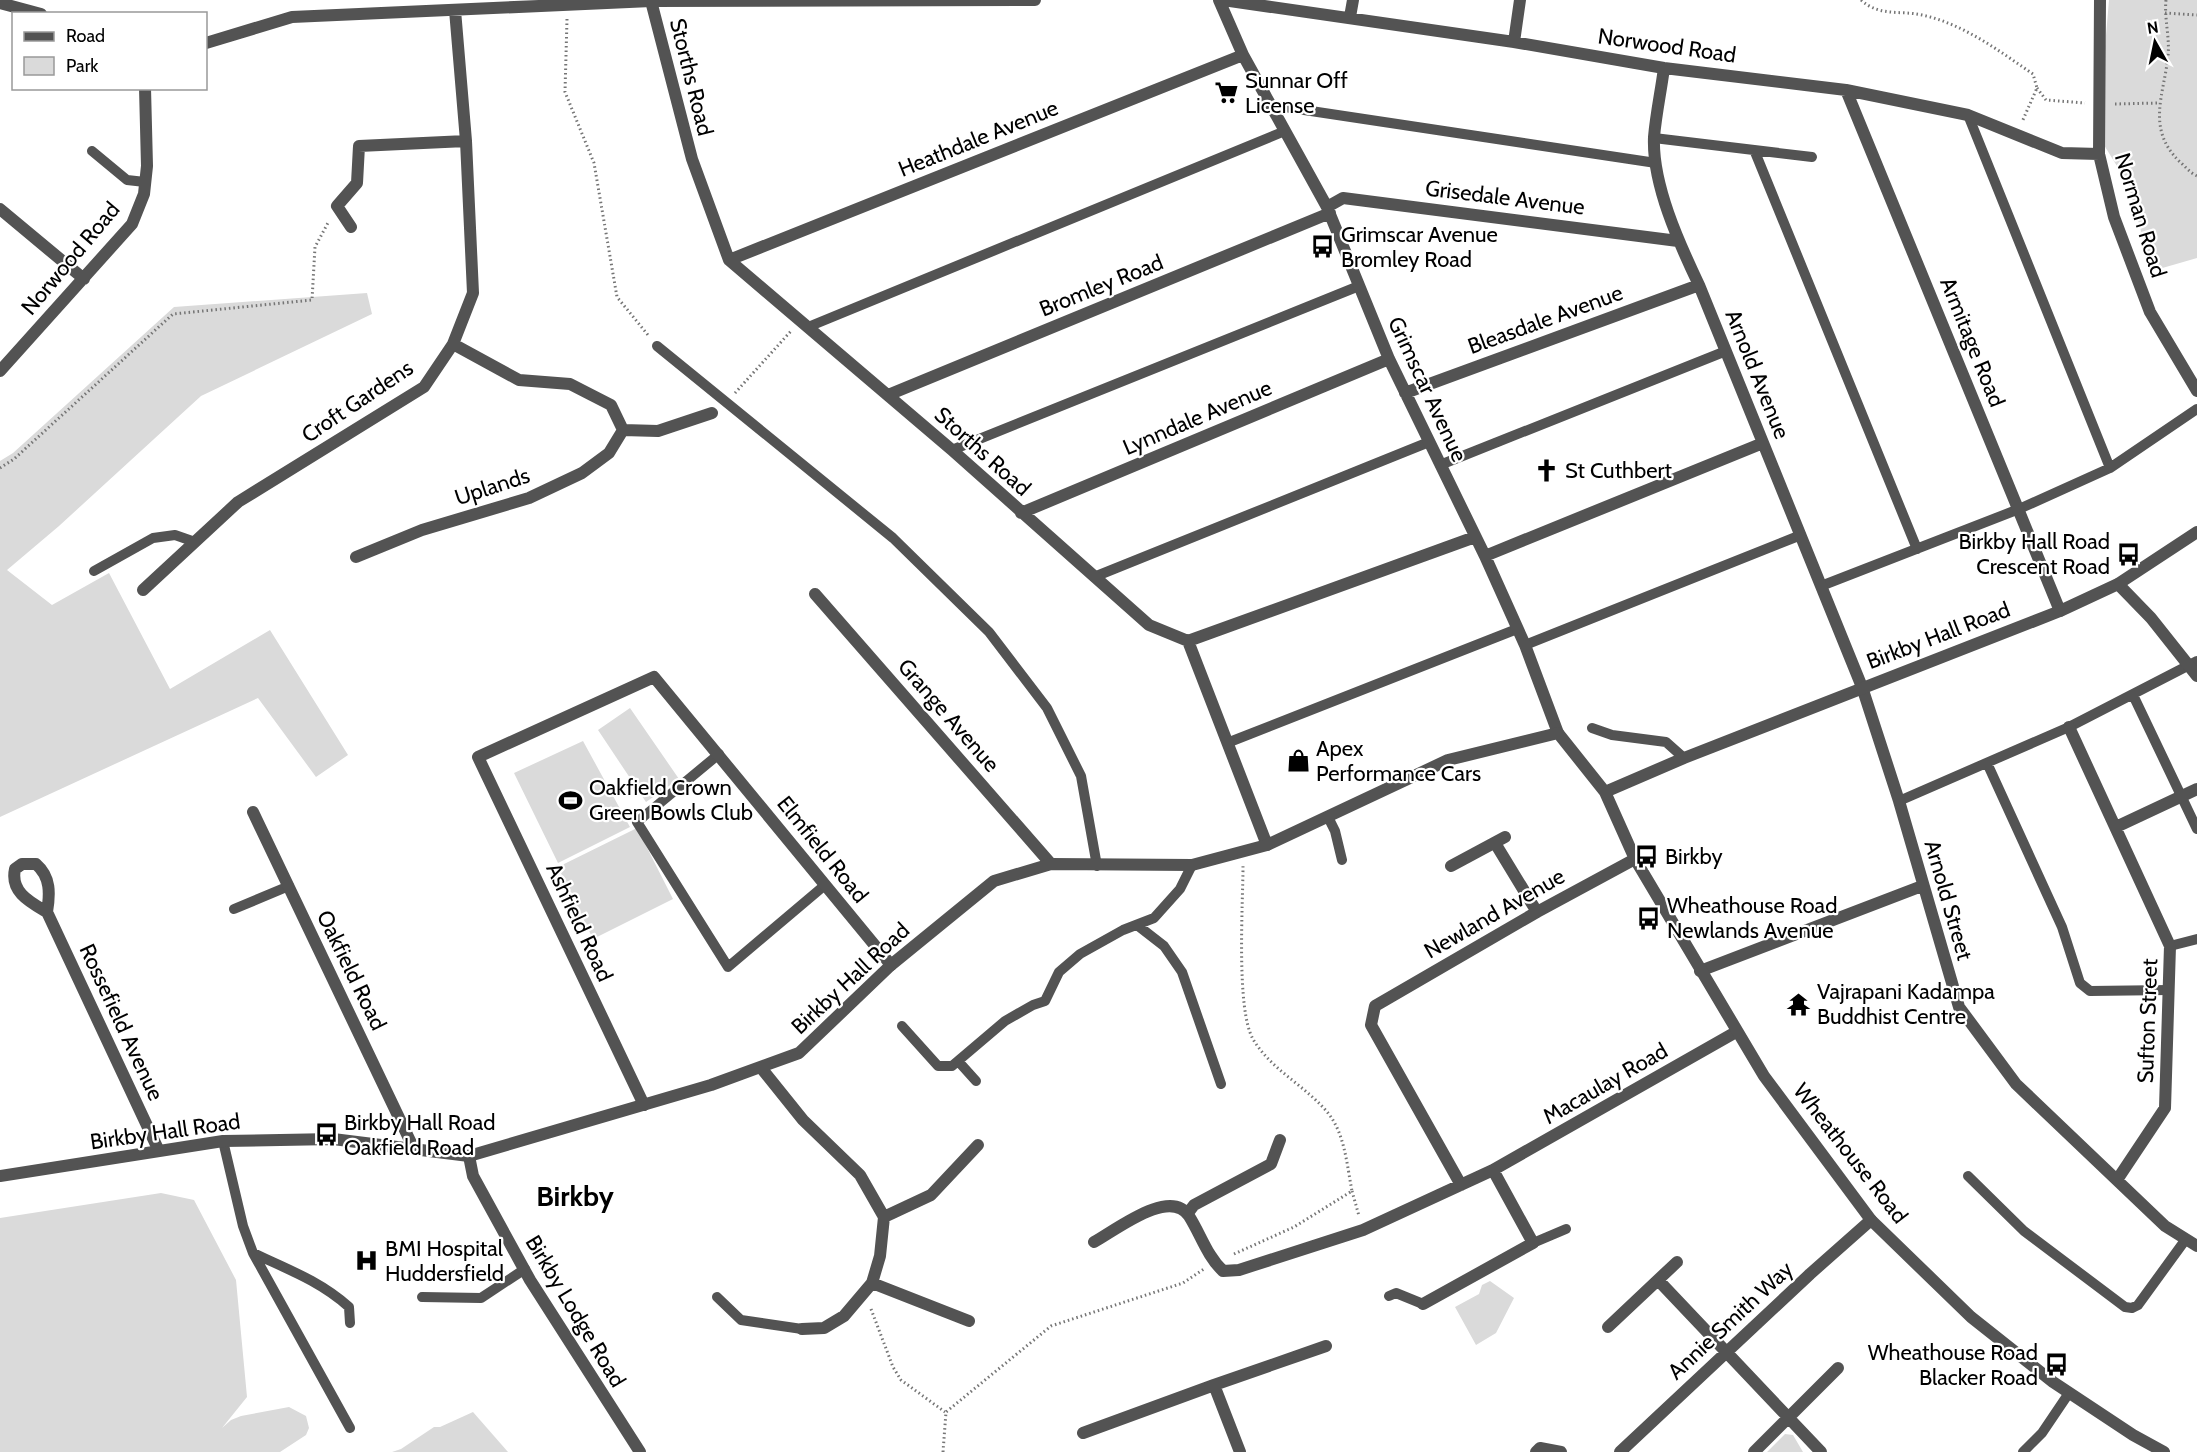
<svg xmlns="http://www.w3.org/2000/svg" width="2197" height="1452" font-family="Cabin,sans-serif">
	<style>
		.green { fill: #dadada }
		.lines { fill: none; stroke-linecap: round; stroke-linejoin: round }
		.path { stroke: #757575; stroke-width: 3; stroke-dasharray: 1.5 3; stroke-linecap: butt }
		.service { stroke: #535353; stroke-width: 10 }
		.minor { stroke: #535353; stroke-width: 12 }
		.tertiary { stroke: #535353; stroke-width: 12 }
		.labels { text-anchor: middle; stroke-width: 4.5; stroke-linejoin: round; paint-order: stroke }
		.street-label { font-size: 22px; fill: #000; stroke: #fff }
		.poi-label { font-size: 22px; fill: #000; stroke: #fff; text-anchor: start }
		.district-label { font-size: 28px; font-weight: bold; fill: #000; stroke: #fff }
	</style>
	<rect width="100%" height="100%" fill="#fff"/>
	<!-- green -->
	<path class="green" d="M2109,0h88v258l-45,13 -24,-87 -24,-39 1,-98z
		M367,293l5,21 -171,82 -142,130 -52,44 45,35 57,-32 61,116 100,-59 78,125 -32,22 -58,-79 -258,119v-356l13,-8 161,-146z
		M630,708l49,71 -33,23 -48,-72z
		M583,741l47,86 -72,36 -44,-90z
		M637,828l36,71 -80,40 -35,-72z
		M161,1193l33,7 42,80 11,117 -25,31 9,-8 10,-4 48,-9 17,9 3,12 -3,7 -26,17h-280v-234z
		M1490,1281l24,17 -18,35 -20,12 -21,-38 24,-13 3,-9z
		M473,1412l35,40h-116l9,-3 33,-22h6z
		M1785,1434l8,1 10,17h-36z"/>
	<g class="lines">
		<!-- path -->
		<path class="path" d="M1861,0c19,17 39,10 61,15 42,9 77,36 111,59l4,14 -15,34
			M2166,0c-2,19 4,37 2,56 -4,39 -22,72 11,105 6,5 11,12 18,15
			M2165,13l32,2
			M567,19l-2,73 29,71 23,134 31,38
			M2037,88l9,12 39,3
			M2115,104l43,-1
			M735,393l56,-62
			M0,468l14,-9 159,-145 139,-14 3,-53 14,-26
			M1352,1191l7,25
			M1234,1254l60,-27 58,-36c-5,-25 -7,-57 -24,-78 -22,-27 -57,-43 -75,-74 -17,-29 -10,-136 -10,-173
			M871,1309l22,58 8,13 44,32
			M943,1452l3,-40 105,-86 132,-43 21,-14"/>
		<!-- service -->
		<path class="service" d="M1271,105l385,58
			M1968,115l142,353
			M1654,138l158,19
			M92,151l35,29 18,2
			M1755,152l162,397
			M808,327l477,-196
			M657,346l236,192 96,94 58,76 34,68 16,90
			M952,450l407,-164
			M1440,465l286,-114
			M94,571l59,-33 22,-3 20,7
			M1094,577l335,-135
			M1821,586l198,-77 91,-41 87,-59
			M1525,645l276,-110
			M2133,695l64,134
			M1592,728l20,7 54,7 18,16
			M1227,743l290,-114
			M719,754l-82,68 91,145 97,-82
			M1987,763l75,164 18,56 10,8 79,-1
			M1899,801l170,-74 128,-66
			M1328,817l7,14 7,29
			M234,909l55,-23
			M1137,925l27,21 18,26 39,112
			M2170,946l27,-7
			M902,1026l36,40h14l53,-45 28,-16 12,-4 14,-29 21,-18 43,-24 31,-12 26,-29 12,-24
			M958,1061l18,20
			M223,1141l20,85 10,27 97,175
			M1968,1176l56,55 101,76 7,1 6,-3 48,-66
			M1533,1243l33,-14
			M253,1253c34,16 67,28 96,54l1,16
			M1389,1296l7,-3 27,11
			M422,1297l59,1 44,-29
			M717,1297l24,23 61,9
			M2023,1452l19,-19 27,-40"/>
		<!-- minor -->
		<path class="minor" d="M1219,0l24,55 84,152 62,152 96,197 40,89 33,88
			M1223,0l291,42 150,26 182,22 122,25 94,38 37,1
			M2100,0l-1,154 15,63 36,95 47,79
			M651,1l41,158 37,101 223,190 197,175 39,16 287,-104
			M0,3l41,11
			M1350,17l3,-17
			M1514,42l6,-42
			M206,43l86,-26 359,-16 384,-1
			M1664,68c-3,23 -8,46 -10,69 -2,47 25,106 45,148l163,402 37,114 60,206 57,77 149,142 32,20
			M1846,90l214,521
			M1327,207l16,-9 335,43
			M0,209l84,70
			M351,227l-14,-21 20,-23 2,-37 107,-5
			M729,260l514,-205
			M0,371l132,-147 12,-30 3,-28 -2,-78
			M1405,393l294,-108
			M888,395l442,-182
			M623,430l35,1 54,-18
			M1021,513l368,-154
			M1485,556l278,-113
			M356,557l66,-27 107,-32 53,-25 27,-20 14,-23 -12,-25 -41,-21 -51,-4 -66,-36
			M2118,584l33,34 46,58
			M143,590l95,-88 186,-115 29,-43 20,-51 -7,-152 -11,-131
			M815,594l236,270
			M1188,641l79,204
			M2069,727l101,219 -5,162 -48,72
			M253,812l160,335
			M2116,827l81,-38
			M1495,843l42,69
			M1451,866l54,-29
			M47,912c3,-18 4,-35 -11,-48h-14l-7,5c-5,23 15,33 32,43l111,237
			M1700,971l222,-85
			M762,1069l41,51 57,55 24,42 -4,39 -8,27 -28,33 -20,12 -22,1
			M644,1105l-166,-348 176,-80 237,288
			M469,1156l4,20 57,104 110,172
			M1461,1185l-90,-160 4,-19 162,-94 98,-53
			M1188,1213l6,-8 77,-41 9,-24
			M884,1217l47,-22 47,-50
			M1094,1242c22,-12 76,-55 95,-26 12,19 18,40 34,55l16,-1 124,-40 130,-60 243,-138
			M1658,1280l163,172
			M872,1283l97,38
			M1423,1304l110,-61 -40,-73
			M1608,1327l69,-65
			M1214,1385l112,-39
			M1083,1433l131,-48 26,67
			M1536,1452l4,-4 21,4
			M1620,1452l190,-178 61,-54
			M1754,1452l84,-84"/>
		<!-- tertiary -->
		<path class="tertiary" d="M1605,792l79,-34 376,-147 58,-27 79,-52
			M0,1176l223,-35 110,-2 136,17 242,-71 88,-32 92,-88 103,-84 57,-17 141,1 75,-20 181,-85 110,-27 47,59 30,67 129,217 107,144 100,97 82,65 80,53 31,17"/>
	</g>
	<!-- icons -->
	<defs>
		<symbol id="supermarket-bare" viewBox="-9 -9 18 18"><path d="M-6-5.5h2.5l.6 2H6L4.5 2H-2.5L-4.4-4H-6ZM-1.5 3.2a1.3 1.3 0 1 0 .1 0ZM3 3.2a1.3 1.3 0 1 0 .1 0Z" fill="#000" stroke="#fff" stroke-width="2.5" paint-order="stroke"/></symbol>
		<symbol id="bus-bare" viewBox="-9 -9 18 18"><path d="M-5-6H5V4H4V6H2V4H-2V6H-4V4H-5ZM-3.5-4V0h7V-4ZM-3.5 1.2v1.5H-2V1.2ZM2 1.2v1.5H3.5V1.2Z" fill="#000" stroke="#fff" stroke-width="2.5" paint-order="stroke"/></symbol>
		<symbol id="church-bare" viewBox="-9 -9 18 18"><path d="M-1.2-6h2.4v3.5h3.3v2.4h-3.3V6h-2.4V-.1h-3.3v-2.4h3.3Z" fill="#000" stroke="#fff" stroke-width="2.5" paint-order="stroke"/></symbol>
		<symbol id="shop-bare" viewBox="-9 -9 18 18"><path d="M-5-2.5h2.3a2.7 3.5 0 0 1 5.4 0H5L5.5 6h-11ZM-1.5-2.5h3a1.5 2.3 0 0 0-3 0Z" fill="#000" stroke="#fff" stroke-width="2.5" paint-order="stroke"/></symbol>
		<symbol id="stadium-bare" viewBox="-9 -9 18 18"><path d="M0-5a6.5 5 0 1 0 0 10a6.5 5 0 1 0 0-10ZM-3.5-1.8h7v3.6h-7Z" fill="#000" stroke="#fff" stroke-width="2.5" paint-order="stroke"/></symbol>
		<symbol id="temple-bare" viewBox="-9 -9 18 18"><path d="M0-6L5-2H3V0L6.5 2.5H4V6H1.5V3h-3V6H-4V2.5H-6.5L-3 0V-2H-5Z" fill="#000" stroke="#fff" stroke-width="2.5" paint-order="stroke"/></symbol>
		<symbol id="hospital-bare" viewBox="-9 -9 18 18"><path d="M-5-5h3v3.5h4V-5h3V5h-3V1.5h-4V5h-3Z" fill="#000" stroke="#fff" stroke-width="2.5" paint-order="stroke"/></symbol>
	</defs>
	<g fill-rule="evenodd">
		<use href="#supermarket-bare" x="1210" y="76" width="33" height="33"/>
		<use href="#bus-bare" x="1306" y="230" width="33" height="33"/>
		<use href="#church-bare" x="1530" y="454" width="33" height="33"/>
		<use href="#bus-bare" x="2112" y="538" width="33" height="33"/>
		<use href="#shop-bare" x="1282" y="744" width="33" height="33"/>
		<use href="#stadium-bare" x="554" y="784" width="33" height="33"/>
		<use href="#bus-bare" x="1630" y="840" width="33" height="33"/>
		<use href="#bus-bare" x="1632" y="902" width="33" height="33"/>
		<use href="#temple-bare" x="1782" y="988" width="33" height="33"/>
		<use href="#bus-bare" x="310" y="1118" width="33" height="33"/>
		<use href="#hospital-bare" x="350" y="1244" width="33" height="33"/>
		<use href="#bus-bare" x="2040" y="1348" width="33" height="33"/>
	</g>
	<g class="labels">
		<!-- street labels -->
		<g class="street-label">
			<text transform="translate(1667 45) rotate(8)" y="8">Norwood Road</text>
			<text transform="translate(692 77) rotate(76)" y="8">Storths Road</text>
			<text transform="translate(978 138) rotate(-22)" y="8">Heathdale Avenue</text>
			<text transform="translate(1505 197) rotate(7)" y="8">Grisedale Avenue</text>
			<text transform="translate(2141 215) rotate(73)" y="8">Norman Road</text>
			<text transform="translate(70 258) rotate(-50)" y="8">Norwood Road</text>
			<text transform="translate(1101 285) rotate(-22)" y="8">Bromley Road</text>
			<text transform="translate(1545 319) rotate(-20)" y="8">Bleasdale Avenue</text>
			<text transform="translate(1973 342) rotate(68)" y="8">Armitage Road</text>
			<text transform="translate(1758 374) rotate(68)" y="8">Arnold Avenue</text>
			<text transform="translate(1428 389) rotate(65)" y="8">Grimscar Avenue</text>
			<text transform="translate(357 401) rotate(-34)" y="8">Croft Gardens</text>
			<text transform="translate(1197 417) rotate(-23)" y="8">Lynndale Avenue</text>
			<text transform="translate(983 451) rotate(42)" y="8">Storths Road</text>
			<text transform="translate(492 486) rotate(-18)" y="8">Uplands</text>
			<text transform="translate(1938 635) rotate(-21)" y="8">Birkby Hall Road</text>
			<text transform="translate(949 715) rotate(49)" y="8">Grange Avenue</text>
			<text transform="translate(823 849) rotate(51)" y="8">Elmfield Road</text>
			<text transform="translate(1949 900) rotate(74)" y="8">Arnold Street</text>
			<text transform="translate(1494 913) rotate(-30)" y="8">Newland Avenue</text>
			<text transform="translate(580 922) rotate(65)" y="8">Ashfield Road</text>
			<text transform="translate(352 970) rotate(64)" y="8">Oakfield Road</text>
			<text transform="translate(850 978) rotate(-43)" y="8">Birkby Hall Road</text>
			<text transform="translate(2147 1021) rotate(-88)" y="8">Sufton Street</text>
			<text transform="translate(122 1022) rotate(65)" y="8">Rossefield Avenue</text>
			<text transform="translate(1605 1083) rotate(-30)" y="8">Macaulay Road</text>
			<text transform="translate(165 1131) rotate(-8)" y="8">Birkby Hall Road</text>
			<text transform="translate(1851 1153) rotate(52)" y="8">Wheathouse Road</text>
			<text transform="translate(576 1311) rotate(59)" y="8">Birkby Lodge Road</text>
			<text transform="translate(1730 1320) rotate(-43)" y="8">Annie Smith Way</text>
		</g>
		<!-- poi labels -->
		<g class="poi-label">
			<text x="1245" y="88">Sunnar Off<tspan x="1245" dy="25">License</tspan></text>
			<text x="1341" y="242">Grimscar Avenue<tspan x="1341" dy="25">Bromley Road</tspan></text>
			<text x="1565" y="478">St Cuthbert</text>
			<text x="2110" y="549" text-anchor="end">Birkby Hall Road<tspan x="2110" dy="25">Crescent Road</tspan></text>
			<text x="1316" y="756">Apex<tspan x="1316" dy="25">Performance Cars</tspan></text>
			<text x="589" y="795">Oakfield Crown<tspan x="589" dy="25">Green Bowls Club</tspan></text>
			<text x="1665" y="864">Birkby</text>
			<text x="1667" y="913">Wheathouse Road<tspan x="1667" dy="25">Newlands Avenue</tspan></text>
			<text x="1817" y="999">Vajrapani Kadampa<tspan x="1817" dy="25">Buddhist Centre</tspan></text>
			<text x="344" y="1130">Birkby Hall Road<tspan x="344" dy="25">Oakfield Road</tspan></text>
			<text x="385" y="1256">BMI Hospital<tspan x="385" dy="25">Huddersfield</tspan></text>
			<text x="2038" y="1360" text-anchor="end">Wheathouse Road<tspan x="2038" dy="25">Blacker Road</tspan></text>
		</g>
		<!-- district labels -->
		<g class="district-label">
			<text x="575" y="1206">Birkby</text>
		</g>
	</g>
	<!-- legend -->
	<rect x="12" y="12" width="195" height="78" fill="#ffffff" stroke="#999999" stroke-width="1.5"/>
	<rect x="24" y="32" width="30" height="9" fill="#535353" stroke="#999999" stroke-width="1.5"/>
	<text x="66" y="42" font-size="18" fill="#000000">Road</text>
	<rect x="24" y="57" width="30" height="18" fill="#dadada" stroke="#999999" stroke-width="1.5"/>
	<text x="66" y="72" font-size="18" fill="#000000">Park</text>
	<!-- north arrow -->
	<g transform="translate(2155 42) rotate(351)" stroke="#ffffff" stroke-width="4.5" paint-order="stroke">
	<path d="M0-4.5L10 22L0 15L-10 22Z" fill="#000000"/>
	<text y="-9" font-size="16" font-weight="bold" text-anchor="middle" fill="#000000">N</text>
	</g>
</svg>
